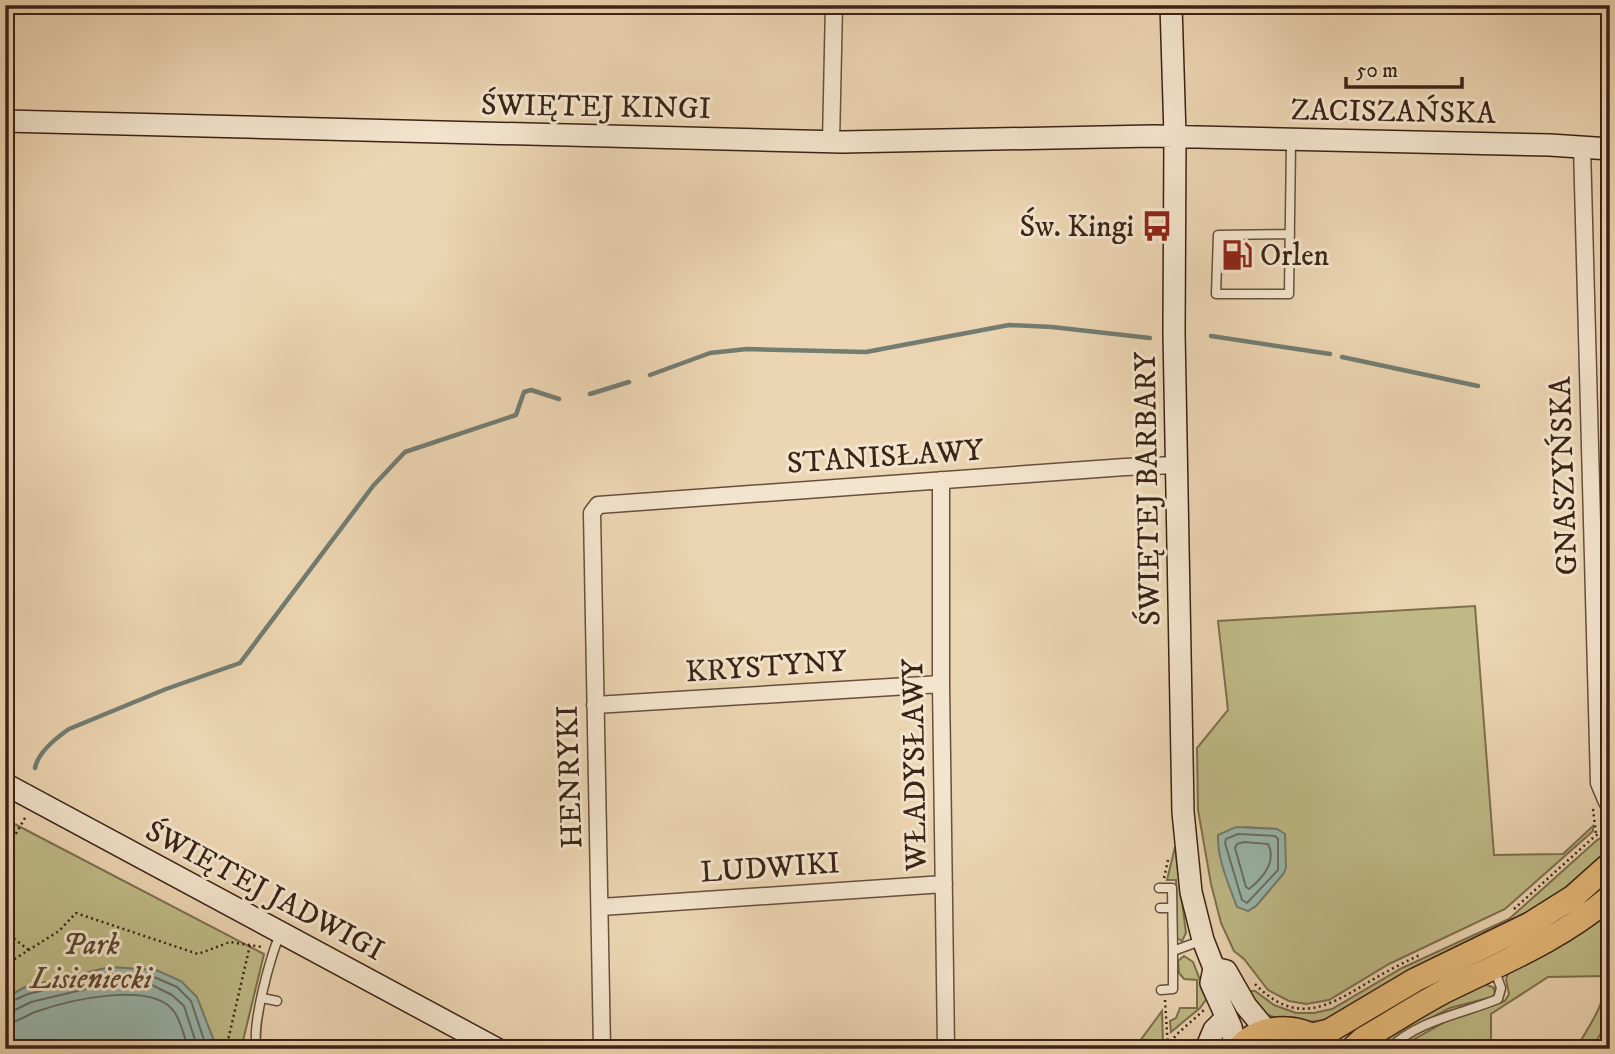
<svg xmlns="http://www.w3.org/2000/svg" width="1615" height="1054" font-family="'IM FELL DW Pica',serif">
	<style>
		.green { fill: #bfbb87; stroke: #7d6f4e; stroke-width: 2; fill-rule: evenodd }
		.water { fill: #99b8ae; stroke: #737c71; stroke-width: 2 }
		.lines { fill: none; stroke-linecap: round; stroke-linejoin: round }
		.shore { stroke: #6a6e62; stroke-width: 2 }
		.stream { stroke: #737c71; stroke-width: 4.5 }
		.lane-casing { stroke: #67503d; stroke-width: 11 }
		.street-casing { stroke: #67503d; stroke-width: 19 }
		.secondary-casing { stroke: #3b2316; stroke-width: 24 }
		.primary-casing { stroke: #3b2316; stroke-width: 26 }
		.path { stroke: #3b2316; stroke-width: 2.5; stroke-dasharray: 2 3.5; stroke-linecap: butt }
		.lane { stroke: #f3e4cd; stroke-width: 8 }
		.street { stroke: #f3e4cd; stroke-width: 16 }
		.secondary { stroke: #f3e4cd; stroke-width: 21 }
		.primary { stroke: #e6ba79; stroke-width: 23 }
		.rail-casing { stroke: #3b2316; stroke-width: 7 }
		.rail { stroke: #f3e4cd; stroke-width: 4.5; stroke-dasharray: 13; stroke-linecap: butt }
		.labels { text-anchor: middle; stroke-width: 6; stroke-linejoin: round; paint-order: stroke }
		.street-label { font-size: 30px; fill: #3b2316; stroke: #f3e4cd }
		.poi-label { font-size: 30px; fill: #3b2316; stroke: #f3e4cd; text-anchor: end }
		.park-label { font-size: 30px; font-style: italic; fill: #5c4932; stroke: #f3e4cd }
	</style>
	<rect width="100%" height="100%" fill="#ecd5b2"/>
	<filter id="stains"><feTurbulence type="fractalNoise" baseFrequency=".00286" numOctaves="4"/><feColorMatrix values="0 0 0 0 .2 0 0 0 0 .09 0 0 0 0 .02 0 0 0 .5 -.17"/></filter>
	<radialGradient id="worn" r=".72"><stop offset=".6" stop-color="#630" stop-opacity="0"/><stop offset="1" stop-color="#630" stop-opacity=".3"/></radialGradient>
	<!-- green -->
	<path class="green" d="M1475,606l19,249 69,-1 30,-28v5l-88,78 -116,55 -60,36 -23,4 -17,-3 -21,-11 -24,-31 -10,-8 -13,-28 -10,-39 -13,-74 -1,-62 31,-38 -10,-89zM1244,827l33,2 7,44 -28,33 -8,5z
		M5,819l259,135 -23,95h-236z
		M1610,833v20l-50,43 -228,122c-25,7 -52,4 -75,-8l-9,-19h7l19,14 22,8h18l18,-4 70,-41 107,-49 88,-79z
		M1175,847l11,86 -4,8 -5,-3 -1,-58h-9z
		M1610,908v109l-18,32h-16c13,-24 31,-45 29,-73l-57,1 -57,37v35h-94l53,-30 55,-18 4,-7 -3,-15 3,-8z
		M1184,956l9,6 14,36 -7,10 -29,24 -1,-11 6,-3 4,-10h17v-28l-13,-1 -5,-6 -1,-12z
		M1483,983l11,5 1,6 -3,3 -42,11 -48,25 -20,16h-16l61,-39z
		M1162,1011l1,32 -3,6h-26z"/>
	<!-- water -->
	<path class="water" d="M1236,827l41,2 8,5 1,33 -2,6 -28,33 -8,5 -11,-4c-8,-22 -20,-48 -19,-72z
		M110,967l46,3 25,11 16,16 17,44v8h-209v-51l20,-11z"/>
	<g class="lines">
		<!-- shore -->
		<path class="shore" d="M1238,834l37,2 3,3v31l-31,33 -5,-3 -17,-57 1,-4z
			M1244,842l24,2c9,17 -5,34 -19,45l-3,-2 -11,-39 2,-4z
			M5,1004l23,-10 83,-20 43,3 23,10 14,14 16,48
			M5,1012l8,-1 18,-9 80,-19 41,2 20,10 12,11 14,43
			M5,1023c12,0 20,-7 30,-11 31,-11 119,-33 140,1 6,9 10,25 13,36"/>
		<!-- stream -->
		<path class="stream" d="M1211,336l119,18
			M1342,357l136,29
			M650,375l60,-22 37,-4 119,3 143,-27 43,2 98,11
			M590,394l39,-12
			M35,768c3,-16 21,-30 34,-39l97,-40 74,-26 133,-177 32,-34 111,-37 8,-23 7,-2 28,9
			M5,818l2,-3"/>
		<defs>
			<path id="lane" d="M1290,234l-72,1 -2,59h73l2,-152
				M1159,888h13l1,63 30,-11
				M1160,908h12
				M1161,990l12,-1v-38
				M262,998l15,3
				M258,1049c-9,-15 13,-97 22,-114
				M1389,1049c29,-29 73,-35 109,-50l3,-11 -6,-17"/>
			<path id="street" d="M831,142l3,-137
				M1582,147l17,636 8,19
				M941,480v204l5,365
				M595,705l346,-21
				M601,907l343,-23
				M602,1049l-10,-536 6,-8 527,-38 51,-2"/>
			<path id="secondary" d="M1171,5l4,131 -1,197 9,479 8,80 12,48 11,28 -3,15 20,44 5,22
				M5,121l837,21 311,-6 397,9 60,4
				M5,784l492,265
				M1214,968l12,3 20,35 20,24
				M1206,1049l8,-19 12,-12"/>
			<path id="primary" d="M1313,1035l16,-4 86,-51 115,-56 43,-27 37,-33
				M1238,1049c21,-27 70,-27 90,0
				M1352,1049l11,-10c28,-16 55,-34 84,-49 57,-28 114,-51 163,-93"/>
		</defs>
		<!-- lane casing -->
		<use href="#lane" class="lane-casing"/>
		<!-- street casing -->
		<use href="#street" class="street-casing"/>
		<!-- secondary casing -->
		<use href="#secondary" class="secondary-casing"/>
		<!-- primary casing -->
		<use href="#primary" class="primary-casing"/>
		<!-- path -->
		<path class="path" d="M1593,809l3,25
			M5,853l21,-37
			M1164,878l4,-18
			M1514,909l81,-73 15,-9
			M5,932l24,18
			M5,965l54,-34 17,-18 122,41 32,-12 32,5
			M1255,984c40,41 71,24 112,-1 17,-10 35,-20 53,-28
			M1165,1000l3,49
			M1168,1047l8,-12 28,-25
			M226,1049l24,-104"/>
		<!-- lane -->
		<use href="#lane" class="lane"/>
		<!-- street -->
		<use href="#street" class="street"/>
		<!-- secondary -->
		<use href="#secondary" class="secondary"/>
		<!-- primary -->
		<use href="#primary" class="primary"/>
		<defs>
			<path id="rail" d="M1600,1049l10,-19"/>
		</defs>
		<!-- rail casing -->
		<use href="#rail" class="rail-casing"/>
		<!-- rail -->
		<use href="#rail" class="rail"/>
	</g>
	<!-- icons -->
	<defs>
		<symbol id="bus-bare" viewBox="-9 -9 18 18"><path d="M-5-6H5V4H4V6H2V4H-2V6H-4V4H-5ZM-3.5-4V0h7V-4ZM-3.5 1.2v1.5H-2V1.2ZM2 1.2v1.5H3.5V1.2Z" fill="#8f2418" stroke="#f3e4cd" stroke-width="2.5" paint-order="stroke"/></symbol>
		<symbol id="fuel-bare" viewBox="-9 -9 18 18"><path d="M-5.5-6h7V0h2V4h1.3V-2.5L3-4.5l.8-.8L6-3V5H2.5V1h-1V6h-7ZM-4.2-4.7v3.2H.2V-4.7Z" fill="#8f2418" stroke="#f3e4cd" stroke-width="2.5" paint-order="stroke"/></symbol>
	</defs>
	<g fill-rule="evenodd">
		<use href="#bus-bare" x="1135" y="204" width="44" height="44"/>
		<use href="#fuel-bare" x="1215" y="233" width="44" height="44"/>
	</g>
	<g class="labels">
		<!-- street labels -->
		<g class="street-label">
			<text transform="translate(596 106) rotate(1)" y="10">ŚWIĘTEJ KINGI</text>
			<text transform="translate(1393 111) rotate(1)" y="10">ZACISZAŃSKA</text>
			<text transform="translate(885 456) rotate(-4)" y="10">STANISŁAWY</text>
			<text transform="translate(1563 476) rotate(-92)" y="10">GNASZYŃSKA</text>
			<text transform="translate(1147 489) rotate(-91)" y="10">ŚWIĘTEJ BARBARY</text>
			<text transform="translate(766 666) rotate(-4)" y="10">KRYSTYNY</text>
			<text transform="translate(914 765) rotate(-91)" y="10">WŁADYSŁAWY</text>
			<text transform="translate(569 777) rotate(-92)" y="10">HENRYKI</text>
			<text transform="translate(770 867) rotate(-4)" y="10">LUDWIKI</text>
			<text transform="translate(265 890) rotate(28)" y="10">ŚWIĘTEJ JADWIGI</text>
		</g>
		<!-- poi labels -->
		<g class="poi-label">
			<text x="1134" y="236">Św. Kingi</text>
			<text x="1260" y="265" text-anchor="start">Orlen</text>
		</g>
		<!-- park labels -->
		<g class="park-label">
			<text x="91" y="954">Park<tspan x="91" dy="34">Lisieniecki</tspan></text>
		</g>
	</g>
	<!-- margin -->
	<rect width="1615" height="1054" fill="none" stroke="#ecd5b2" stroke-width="28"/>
	<rect x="7" y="7" width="1601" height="1040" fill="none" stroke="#3b2316" stroke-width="3.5"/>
	<rect x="14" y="14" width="1587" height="1026" fill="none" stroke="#3b2316" stroke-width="2"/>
	<!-- scale -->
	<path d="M1346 77v10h116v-10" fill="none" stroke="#3b2316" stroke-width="3.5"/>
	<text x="1356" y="77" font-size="21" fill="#3b2316" stroke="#f3e4cd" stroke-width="5" paint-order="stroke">50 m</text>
	<rect width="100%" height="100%" filter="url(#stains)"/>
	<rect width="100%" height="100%" fill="url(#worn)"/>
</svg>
